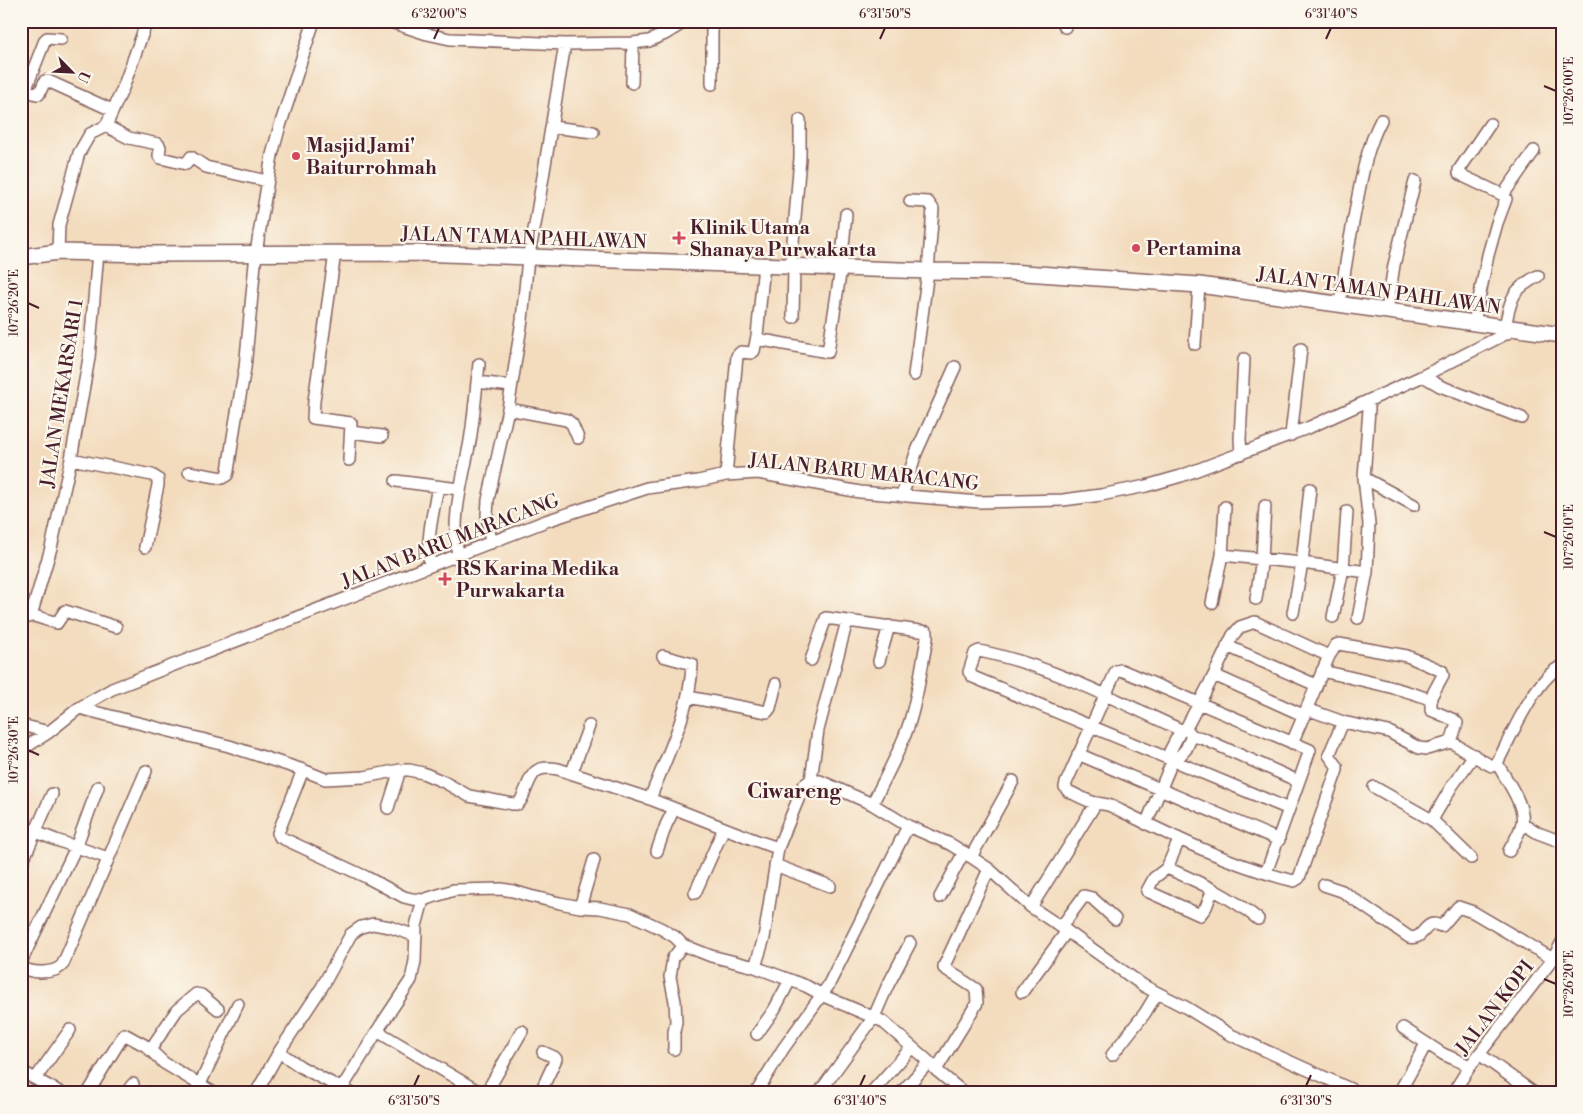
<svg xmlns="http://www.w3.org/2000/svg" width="1583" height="1114" font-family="'Libre Bodoni',serif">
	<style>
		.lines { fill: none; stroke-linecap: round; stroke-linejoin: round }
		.minor-casing { stroke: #85615e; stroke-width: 14 }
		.major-casing { stroke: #85615e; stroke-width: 18 }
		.minor { stroke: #fff; stroke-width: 11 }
		.major { stroke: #fff; stroke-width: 15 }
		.ticks { fill: none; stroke: #4a1f2b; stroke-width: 2 }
		.poi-dot { fill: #d1495b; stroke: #fbf7ec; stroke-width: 2 }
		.labels { text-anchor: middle; stroke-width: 4.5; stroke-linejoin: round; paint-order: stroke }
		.poi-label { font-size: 19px; font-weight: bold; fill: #4a1f2b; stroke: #fbf7ec; text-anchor: start }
		.street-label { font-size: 19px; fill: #4a1f2b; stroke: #fbf7ec }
		.quarter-label { font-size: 21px; font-weight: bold; fill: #4a1f2b; stroke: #fbf7ec }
		.neatline { fill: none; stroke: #4a1f2b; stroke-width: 2 }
		.ticks-label { font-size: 12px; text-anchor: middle; fill: #4a1f2b }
	</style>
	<rect width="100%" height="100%" fill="#fbf7ec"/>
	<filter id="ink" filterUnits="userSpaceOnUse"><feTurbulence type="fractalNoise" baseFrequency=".02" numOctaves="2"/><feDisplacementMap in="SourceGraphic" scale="10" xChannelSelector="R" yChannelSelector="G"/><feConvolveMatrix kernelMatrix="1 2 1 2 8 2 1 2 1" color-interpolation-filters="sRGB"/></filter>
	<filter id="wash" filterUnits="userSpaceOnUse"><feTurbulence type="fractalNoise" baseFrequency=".0096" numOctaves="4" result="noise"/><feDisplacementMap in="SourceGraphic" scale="20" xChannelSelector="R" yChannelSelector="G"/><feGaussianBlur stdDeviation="1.12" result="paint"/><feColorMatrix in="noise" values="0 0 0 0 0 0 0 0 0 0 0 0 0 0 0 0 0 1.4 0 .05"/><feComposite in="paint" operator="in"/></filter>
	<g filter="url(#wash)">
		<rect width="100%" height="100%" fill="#f3dcbe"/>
	</g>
	<g filter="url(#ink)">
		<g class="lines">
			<defs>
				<path id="minor" d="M388,21l39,13 23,5 115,5 68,-1 16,-2 16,-7 21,-13
					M1063,21l2,6
					M632,83l1,-40
					M712,84v-63
					M21,89l16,5h2l6,-13h3l64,29
					M25,91l20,-51 2,-2 14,1
					M106,126l23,12 29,6 2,3 -1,9 2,2 25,6 5,-7 15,10 61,14
					M552,127l41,5
					M1503,195l31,-44
					M910,201l18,1 5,7 -5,62 -14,104
					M58,252l1,-27 20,-72 11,-19 16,-8 17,-38 24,-67
					M335,253l-21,148 -1,17 38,5 -2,37
					M791,266l9,-108v-38
					M1340,304c4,-31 9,-61 15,-92 6,-32 11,-63 26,-92
					M1387,311l7,-46 21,-84
					M793,317l1,-51
					M1474,323l14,-68 9,-32 9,-24 -3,-4 -38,-18 -6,-4v-3l31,-46
					M1505,327c6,-28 6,-37 33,-51
					M757,339l71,13 13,-84 5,-54
					M1195,344l4,-59
					M1423,376l17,10 82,32
					M477,382l34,4
					M508,409l59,11 5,4 6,14
					M351,432l31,4
					M1291,435l10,-86
					M1241,454l-1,-15 4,-80
					M71,459l81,16 6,4v6l-13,62
					M189,472l33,6 5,-3 1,-4 7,-47 10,-56 11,-115 16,-98 7,-26 35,-108
					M726,475l11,-119 4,-4 10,1 3,-2 3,-15 7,-71
					M1364,478l50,27
					M396,481l63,8
					M902,496l14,-43 39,-86
					M491,543l-4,-28 1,-15 20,-91 14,-89 6,-62 7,-33 30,-181
					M458,555c-7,-38 5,-76 12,-114 4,-25 6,-51 9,-77
					M1222,555l80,8 65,9
					M430,566c-4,-26 3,-54 8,-79
					M1256,599l6,-41 3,-52
					M1212,603l10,-48 3,-48
					M1293,613l9,-50 8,-74
					M31,615l26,8 8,-12 51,16
					M1333,617l10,-48 4,-57
					M21,618l8,-1 3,-5 19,-64 20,-89 18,-101 9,-106
					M1358,618l9,-46 2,-48 -5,-46 5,-69 -1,-8
					M1227,646l89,39
					M811,660l15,-42 101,14v7c-6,29 -9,59 -19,88 -9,26 -23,52 -36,77
					M879,661l10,-35
					M1322,671c18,4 102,22 109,30v9l23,10 3,3 -6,19
					M1214,675l91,41
					M688,697l79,15 3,-4 6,-24
					M79,708l150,38 74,24 22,9 39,-2 36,-7h9l14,3 21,9 25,14 44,8h5l3,-4c11,-21 8,-36 37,-31l92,30 110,43 18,6 26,-63 7,-5 9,1 52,23 36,22 42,18 21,13 18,12 42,38 30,20 83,59 43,22 42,26 130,59
					M1307,709l36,13 46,10 30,16 8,1 24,-7 35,21 6,3 5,-3c14,-26 38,-85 65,-97
					M21,725l28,7
					M1181,730c-65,-30 -132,-65 -202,-79l-4,2 -6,19 4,5 316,132
					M1192,736l10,2 96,43
					M1292,743l37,-87 7,-11 3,-1 68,12 35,15 1,4 -13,24
					M21,750l28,-18 30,-24 33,-19 434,-168 101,-33 51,-7 28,-6 32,-2 102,19 119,10 84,-2 38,-5 45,-9 35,-10 129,-49 113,-51 92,-47
					M1078,754l201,86
					M1174,757l-4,-6 11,-21h4l29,-55 19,-40 7,-8 15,-5 74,34
					M1174,757h5l7,-8 6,-13 -3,-4
					M1497,763c8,15 29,43 25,60 -2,10 -9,20 -13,28
					M303,770l-25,63 2,4 86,40 38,20 8,2 11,1 31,-10 47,-1 12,2 17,5 30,7 20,4 20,1 30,6 32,15 13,8 8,8 28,11 44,11 35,13 16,6 20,11 56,24 47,41 7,8 28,23
					M572,772l17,-46
					M811,780l7,-50 29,-109
					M98,787l-22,60 -54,113v7c9,7 34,7 41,-3l83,-193
					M1374,787l58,33
					M650,799c16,-42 41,-90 42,-135l-29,-8
					M388,808l12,-38
					M1522,823l16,10 24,9
					M1146,824l28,-67
					M21,826l35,14 52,18
					M1179,840l-12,28 -13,10 -7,13 53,24 6,-8 7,-18
					M657,851l9,-26 8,-16
					M971,857l42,-76
					M1471,858l-39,-38 20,-34 22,-31
					M21,865l31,-71
					M775,865l55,21
					M1167,868c32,14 63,28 91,51
					M1266,873l44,-123 -189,-80 -5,1 -50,112 -1,4 3,4c9,4 18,10 28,12 5,1 10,1 15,3 59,29 118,59 183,75l5,-3 38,-108v-4l-8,-11 14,-33
					M1324,885l18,6 67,46c13,4 15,-13 25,-13 3,0 5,2 8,2l16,-19 15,5 80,47
					M695,893l29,-65
					M940,897l24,-45
					M580,907l14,-47
					M1031,907l65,-104
					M1061,927l23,-31 8,2 23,21
					M755,967l9,-29 14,-90
					M1022,992l45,-61
					M1403,1028l40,26 27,12
					M377,1031l104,62
					M757,1034l17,-24 16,-30
					M674,1049v-17l2,-10 -1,-21 -5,-24 3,-19 10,-13
					M150,1050l27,-40 19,-16 5,1 17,14
					M279,1052l22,15 49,26
					M1479,1054l55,39
					M1112,1055l33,-42 12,-20
					M936,1070l41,-67 -1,-14 -32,-21v-2l45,-97
					M21,1071l40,22
					M36,1078l34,-48
					M200,1084l38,-80
					M88,1093l36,-59 22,12 18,17 50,30
					M126,1093l7,-9
					M256,1093l23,-41 43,-65 29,-53 10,-7 12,-3 17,3 26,9
					M339,1093l42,-68 30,-45 4,-19 1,-35 7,-26
					M486,1093l36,-62
					M540,1093l16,-34 -2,-2 -11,-5
					M756,1093l27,-44 45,-63 80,-160
					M819,1093l55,-76 13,-30 23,-44
					M871,1093l41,-46
					M901,1093l28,-31
					M1399,1093l27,-49
					M1453,1093l17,-27 83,-107 9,-17"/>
				<path id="major" d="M21,257l37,-5 89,2 269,-1 512,18 81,1 190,13 363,50"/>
			</defs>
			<!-- minor casing -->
			<use href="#minor" class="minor-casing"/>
			<!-- major casing -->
			<use href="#major" class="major-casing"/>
			<!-- minor -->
			<use href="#minor" class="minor"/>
			<!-- major -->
			<use href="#major" class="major"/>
		</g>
	</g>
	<!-- ticks -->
	<path class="ticks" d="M434,39l5,-11M880,39l5,-11M1326,39l5,-11M1544,86l12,5M28,303l11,5M1544,532l12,5M28,750l11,5M1544,979l12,5M414,1086l5,-11M860,1086l5,-11M1306,1086l5,-11"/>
	<!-- markers -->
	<g class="poi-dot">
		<circle cx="296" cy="156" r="5"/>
		<path d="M676.5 230.5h5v5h5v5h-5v5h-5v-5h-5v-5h5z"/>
		<circle cx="1136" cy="248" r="5"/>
		<path d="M442.5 571.5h5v5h5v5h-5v5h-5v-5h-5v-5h5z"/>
	</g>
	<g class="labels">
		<!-- poi labels -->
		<g class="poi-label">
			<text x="306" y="152">Masjid Jami'<tspan x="306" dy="22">Baiturrohmah</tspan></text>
			<text x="690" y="234">Klinik Utama<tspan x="690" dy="22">Shanaya Purwakarta</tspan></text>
			<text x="1146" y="255">Pertamina</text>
			<text x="456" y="575">RS Karina Medika<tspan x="456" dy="22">Purwakarta</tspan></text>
		</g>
		<!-- street labels -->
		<g class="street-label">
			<text transform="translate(524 237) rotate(2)" y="7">JALAN TAMAN PAHLAWAN</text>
			<text transform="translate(1379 290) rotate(8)" y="7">JALAN TAMAN PAHLAWAN</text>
			<text transform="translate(61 393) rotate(-81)" y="7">JALAN MEKARSARI 1</text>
			<text transform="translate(864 471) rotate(6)" y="7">JALAN BARU MARACANG</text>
			<text transform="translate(450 540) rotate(-21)" y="7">JALAN BARU MARACANG</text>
			<text transform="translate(1494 1007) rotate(-52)" y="7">JALAN KOPI</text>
		</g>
		<!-- quarter labels -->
		<g class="quarter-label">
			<text x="794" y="798">Ciwareng</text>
		</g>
	</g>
	<!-- margin -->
	<rect width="1583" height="1114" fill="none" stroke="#fbf7ec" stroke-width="55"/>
	<!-- north arrow -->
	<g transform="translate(72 72) rotate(114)" stroke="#fbf7ec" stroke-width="4" paint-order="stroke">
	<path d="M0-4L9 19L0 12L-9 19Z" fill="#4a1f2b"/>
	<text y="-8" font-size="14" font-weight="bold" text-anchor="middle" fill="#4a1f2b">U</text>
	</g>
	<rect x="28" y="28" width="1528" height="1058" class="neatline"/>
	<g class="ticks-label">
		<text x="439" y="18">6°32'00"S</text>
		<text x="885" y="18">6°31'50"S</text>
		<text x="1331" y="18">6°31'40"S</text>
		<text transform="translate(1569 91) rotate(-90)" y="4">107°26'00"E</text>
		<text transform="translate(14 303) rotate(-90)" y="4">107°26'20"E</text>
		<text transform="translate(1569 537) rotate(-90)" y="4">107°26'10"E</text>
		<text transform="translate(14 750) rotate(-90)" y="4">107°26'30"E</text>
		<text transform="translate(1569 984) rotate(-90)" y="4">107°26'20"E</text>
		<text x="414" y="1105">6°31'50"S</text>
		<text x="860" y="1105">6°31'40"S</text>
		<text x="1306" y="1105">6°31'30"S</text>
	</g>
</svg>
